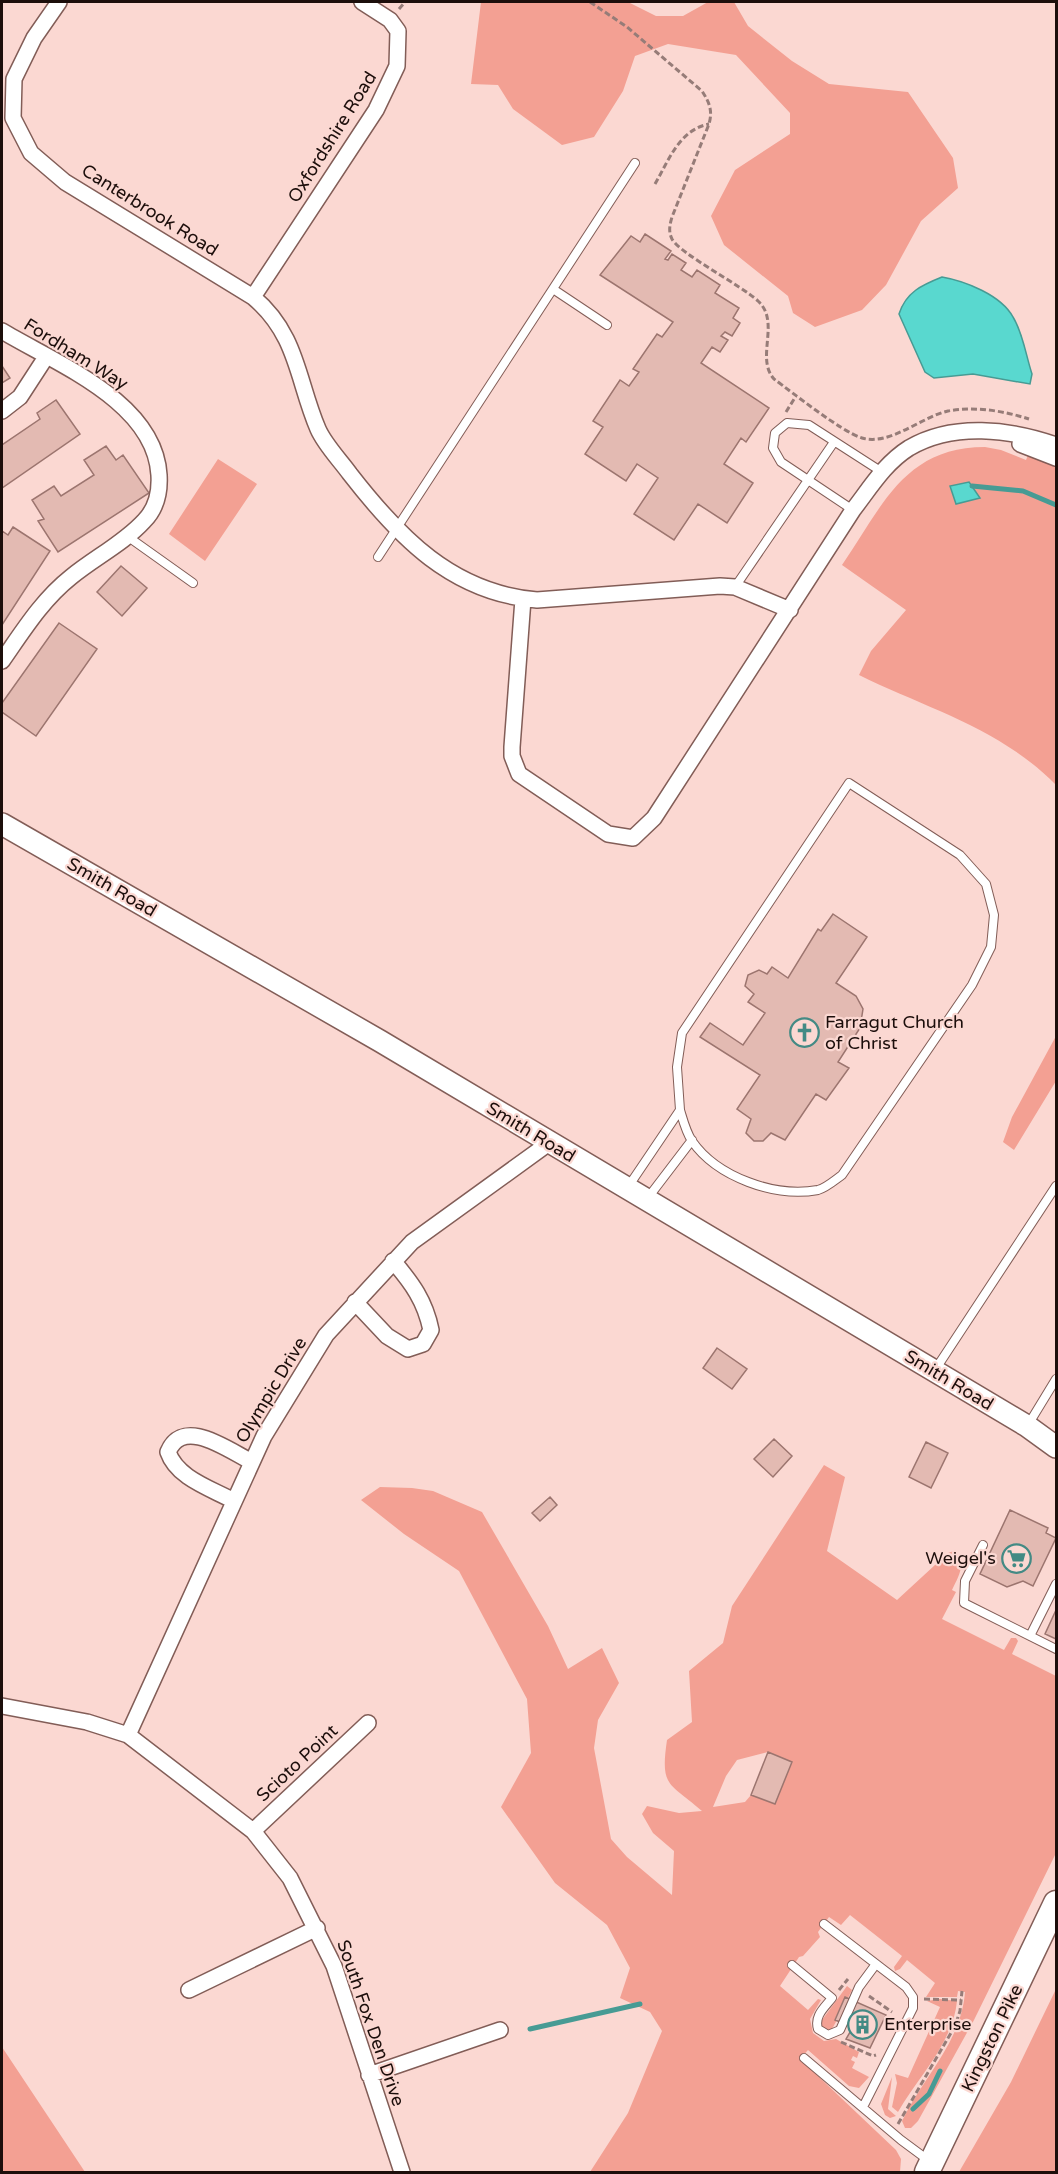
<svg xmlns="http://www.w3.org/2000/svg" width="1058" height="2174" font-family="'Varela Round',sans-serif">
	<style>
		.green { fill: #f3a093; fill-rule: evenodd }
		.water { fill: #59d8cf; stroke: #479b94; stroke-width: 1.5 }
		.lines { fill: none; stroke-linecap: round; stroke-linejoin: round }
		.stream { stroke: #479b94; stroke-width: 5 }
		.building { fill: #e3bab2; stroke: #9c756f; stroke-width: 1.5 }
		.lane-casing { stroke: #825d57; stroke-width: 10 }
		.street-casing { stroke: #825d57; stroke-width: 18 }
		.secondary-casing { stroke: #825d57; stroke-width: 24 }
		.primary-casing { stroke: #825d57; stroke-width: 27 }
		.path { stroke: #967c78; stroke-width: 3; stroke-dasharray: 6 3; stroke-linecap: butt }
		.lane { stroke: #fff; stroke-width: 8 }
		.street { stroke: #fff; stroke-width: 15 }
		.secondary { stroke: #fff; stroke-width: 21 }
		.primary { stroke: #fff; stroke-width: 24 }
		.labels { text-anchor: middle; stroke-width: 4.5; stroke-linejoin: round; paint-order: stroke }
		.street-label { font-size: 18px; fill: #1c0e0b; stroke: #fbd8d2 }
		.poi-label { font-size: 18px; fill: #1c0e0b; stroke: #fbd8d2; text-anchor: start }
	</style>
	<rect width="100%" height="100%" fill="#fbd8d2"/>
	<!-- green -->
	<path class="green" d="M481,2h147l28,14h27l25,-14h26l14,24 44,35 37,23 79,8 45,66 5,30 -37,33 -35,64 -24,25 -47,17 -22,-14 -5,-17 -64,-51 -13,-29 24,-46 55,-36v-21l-54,-58 -68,-11 -33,12 -12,35 -29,46 -32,8 -49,-36 -15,-24 -27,-1z
		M985,447l16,3 25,10 3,-7 27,11v321c-56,-57 -128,-76 -197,-110l12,-24 35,-41 -64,-45c40,-58 62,-118 143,-118z
		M218,459l39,25 -52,77 -36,-27z
		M1056,1036v45l-42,69 -11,-8 9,-25z
		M824,1465l21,12 -18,74 70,49 51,-47 6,-2c14,11 4,26 -2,39l4,2 -14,27 62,31 7,-12h5l2,3 -6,13 44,22v177l-82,167 -56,101 -7,7h-6l-3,-7c21,-44 59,-78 63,-129l-7,-1 -1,6h-31l9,-14 -28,-23 -7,9 -5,2 -1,-4 8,-11 -52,-41 -9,10 -12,-8 -11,15 2,5 -17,19 -4,1 -19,29 28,24 10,-11 3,1 -11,19 3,14 11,8 12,-2 23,13 -2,6 -4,-2 -2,4 4,2 -3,6 17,9 -10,11 -10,-2 -41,-36 -8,9 96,91 5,9 -1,13h-310l38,-59 34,-82 -12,-19 -30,-14 10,-30 -23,-43 -52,-42 -54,-76 30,-54 -4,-54 -68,-128 -55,-37 -43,-34 19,-13 32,1 21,3 49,21 66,114 20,43 34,-21 17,35 -21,37 -4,28 17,91 16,18 45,38 2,-44 -21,-18 -11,-19 5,-8 32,7 23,-2c-33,-29 -42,-23 -35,-71l25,-18 -3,-51 34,-28 9,-37zM768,1752l23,10 -16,42 -24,-9 -6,7 -32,5 13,-31 11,-16z
		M847,1986l5,4 -4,8 -3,-1 -10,22 2,1 -5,9 -5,2 -6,-5 1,-6z
		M1056,1989v183h-97l52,-90z
		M940,1999l17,2c-4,42 -39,76 -59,111l-6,-5 5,-24 -2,-9 13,4 32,-71 -13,-6z
		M2,2047l83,125h-83z
		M892,2077l-4,32 8,7 -6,2 -5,-3 -4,-11z"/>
	<!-- water -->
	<path class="water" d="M942,277c23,4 59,18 71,40 10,16 13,39 19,57l-2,10 -57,-10 -39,4 -9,-6 -26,-58c7,-22 23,-29 43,-37z
		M969,482l11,16 -24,6 -6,-18z"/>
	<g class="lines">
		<!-- stream -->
		<path class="stream" d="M972,486l51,5 33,14
			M530,2029l110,-25
			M913,2109l16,-15 11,-23"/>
	</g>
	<!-- building -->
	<path class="building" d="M645,234l26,17 -6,8 3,1 4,-6 14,9 -5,7 11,7 5,-7 23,15 -5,8 24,15 -6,10 7,5 -8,13 -7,-4 -4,4 7,4 -8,12 -8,-5 -11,16 68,45 -23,34 -5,-4 -17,26 29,19 -26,40 -29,-19 -24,36 -40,-26 24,-36 -21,-14 -11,17 -41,-27 18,-27 -10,-6 27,-41 9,6 10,-14 -6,-3 24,-35 5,3 11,-15 -73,-47 31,-39 9,6z
		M2,366l8,12 -8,5z
		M56,400l24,34 -78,54v-43l38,-26 -3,-6z
		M106,446l10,14 7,-5 26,38 -91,59 -20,-31 6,-2 -12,-19 22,-14 7,10 33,-21 -10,-15z
		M13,527l37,24 -48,74v-94l6,4z
		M121,566l26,22 -25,28 -25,-24z
		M59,623l38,26 -61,87 -34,-24v-9z
		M833,914l34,23 -31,46 20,13 7,13 -3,19 -22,34 11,6 -23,32 -10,-6 -31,46 -14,-7 -8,8h-9l-8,-8 5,-14 -14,-10 23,-34 -60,-38 10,-14 33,22 22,-32 -17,-11 6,-8 -9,-8 3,-11 11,-5 8,4 5,-7 16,11 30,-49 3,2z
		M717,1348l30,21 -15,20 -29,-21z
		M774,1439l18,17 -19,21 -19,-18z
		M926,1442l22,11 -17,35 -22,-11z
		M550,1497l7,8 -17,16 -8,-8z
		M1010,1510l38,18 -2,5 10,5 -23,48 -10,-5 -16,6 -27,-13z
		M1056,1610v29l-11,-5z
		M768,1752l24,10 -17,42 -24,-9z
		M845,1997l41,18 -16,33 -24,-9 7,-12 -18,-7z"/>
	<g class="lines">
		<defs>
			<path id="lane" d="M553,289l54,36
				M853,510l-72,-48 -8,-14 2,-15 12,-10 22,2 73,47
				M127,536l66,47
				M378,557l257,-394
				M735,587l99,-145
				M628,1187l52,-77 -3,-43 5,-34 167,-250 111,72 26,29 8,31 -3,32 -19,38 -130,190c-7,5 -16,13 -24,15 -43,8 -101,-13 -126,-49 -6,-9 -9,-21 -12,-31
				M647,1199l45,-59
				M935,1370l121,-184
				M1028,1425l28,-46
				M983,1545l-18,36 -1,22 92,46
				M1030,1636l26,-52
				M824,1924l82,63 7,10v11l-50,99
				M792,1965l40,33c-8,10 -18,18 -14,31l10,6 12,-5 19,-43 17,-23
				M804,2058l97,82 27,20"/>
			<path id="street" d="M59,2l-25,36 -20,41 -1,39 18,35 34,29 188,115c45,38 44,83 65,132 7,16 22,31 32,45 49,63 102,119 187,126l183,-14 15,1 55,23
				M253,297l123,-187 21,-44 1,-35 -8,-11 -28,-18
				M2,331c55,33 153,71 157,144 1,17 -3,34 -15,46 -20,22 -50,37 -73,56 -29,23 -48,54 -69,84
				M2,411l18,-14 26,-40
				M1020,444l36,14
				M523,599l-11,148v9l7,18 89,60 25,4 21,-20 199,-308c17,-22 32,-47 56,-62 44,-26 101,-19 147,-3
				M355,1302l32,34 21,13 15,-5 8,-14c-6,-29 -19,-47 -38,-69
				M234,1501c-24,-13 -57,-23 -66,-49 15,-36 60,-2 84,10
				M2,1706l85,16 41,13 125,96 37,47 44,88 68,206
				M128,1735l136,-299 62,-101 86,-93 137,-99
				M253,1831l115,-108
				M189,1990l128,-62
				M369,2075l131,-45"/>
			<path id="secondary" d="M2,824l378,217 647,385 29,21"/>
			<path id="primary" d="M927,2172l129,-269"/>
		</defs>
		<!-- lane casing -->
		<use href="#lane" class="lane-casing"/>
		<!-- street casing -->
		<use href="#street" class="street-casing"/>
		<!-- secondary casing -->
		<use href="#secondary" class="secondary-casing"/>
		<!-- primary casing -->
		<use href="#primary" class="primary-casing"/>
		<!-- path -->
		<path class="path" d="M590,2l37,25 75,64c7,11 11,19 7,33l-37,93c-2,7 -4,14 0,22 8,15 69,46 86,62 23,21 -3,57 16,78 19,14 68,53 88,59 28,8 59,-21 86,-27 27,-5 56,0 81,8
			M399,9l6,-7
			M655,184c14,-24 24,-54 54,-60
			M786,412l10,-16
			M839,1990l9,-11
			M869,1996l23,16
			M924,1999l37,1
			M841,2042l32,14 3,-1
			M898,2124l57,-98 5,-15 2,-20"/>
		<!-- lane -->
		<use href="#lane" class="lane"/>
		<!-- street -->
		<use href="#street" class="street"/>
		<!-- secondary -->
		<use href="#secondary" class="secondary"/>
		<!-- primary -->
		<use href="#primary" class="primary"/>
	</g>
	<!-- icons -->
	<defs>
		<symbol id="church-ring" viewBox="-11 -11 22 22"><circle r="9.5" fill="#fbd8d2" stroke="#438a84" stroke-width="1.5"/><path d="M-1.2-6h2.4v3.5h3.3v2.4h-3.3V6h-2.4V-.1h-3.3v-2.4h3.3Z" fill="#438a84"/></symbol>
		<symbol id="supermarket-ring" viewBox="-11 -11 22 22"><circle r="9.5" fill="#fbd8d2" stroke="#438a84" stroke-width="1.5"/><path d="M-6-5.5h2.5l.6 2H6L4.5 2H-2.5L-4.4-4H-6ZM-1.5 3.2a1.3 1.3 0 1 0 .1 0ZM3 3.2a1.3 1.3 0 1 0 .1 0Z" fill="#438a84"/></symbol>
		<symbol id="building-ring" viewBox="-11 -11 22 22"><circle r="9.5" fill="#fbd8d2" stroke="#438a84" stroke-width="1.5"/><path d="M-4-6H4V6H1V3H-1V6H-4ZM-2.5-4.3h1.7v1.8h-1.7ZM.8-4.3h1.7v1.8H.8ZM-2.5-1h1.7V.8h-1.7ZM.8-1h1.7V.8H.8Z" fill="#438a84"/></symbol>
	</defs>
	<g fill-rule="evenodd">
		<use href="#church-ring" x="788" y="1016" width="33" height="33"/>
		<use href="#supermarket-ring" x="1000" y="1542" width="33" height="33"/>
		<use href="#building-ring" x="846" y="2008" width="33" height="33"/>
	</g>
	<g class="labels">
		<!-- street labels -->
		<g class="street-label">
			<text transform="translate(332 137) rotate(-58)" y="6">Oxfordshire Road</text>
			<text transform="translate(150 210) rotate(32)" y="6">Canterbrook Road</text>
			<text transform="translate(76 354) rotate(32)" y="6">Fordham Way</text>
			<text transform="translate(112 887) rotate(30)" y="6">Smith Road</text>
			<text transform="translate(531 1132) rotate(31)" y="6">Smith Road</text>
			<text transform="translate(949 1380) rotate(31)" y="6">Smith Road</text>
			<text transform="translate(271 1390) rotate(-59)" y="6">Olympic Drive</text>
			<text transform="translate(297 1763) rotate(-43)" y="6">Scioto Point</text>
			<text transform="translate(371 2023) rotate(71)" y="6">South Fox Den Drive</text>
			<text transform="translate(992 2038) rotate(-64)" y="6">Kingston Pike</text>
		</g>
		<!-- poi labels -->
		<g class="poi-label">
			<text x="825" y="1028">Farragut Church<tspan x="825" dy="21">of Christ</tspan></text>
			<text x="996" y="1564" text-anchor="end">Weigel's</text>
			<text x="884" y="2030">Enterprise</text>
		</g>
	</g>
	<!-- border -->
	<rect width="1058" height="2174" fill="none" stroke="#1c0e0b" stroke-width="6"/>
</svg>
